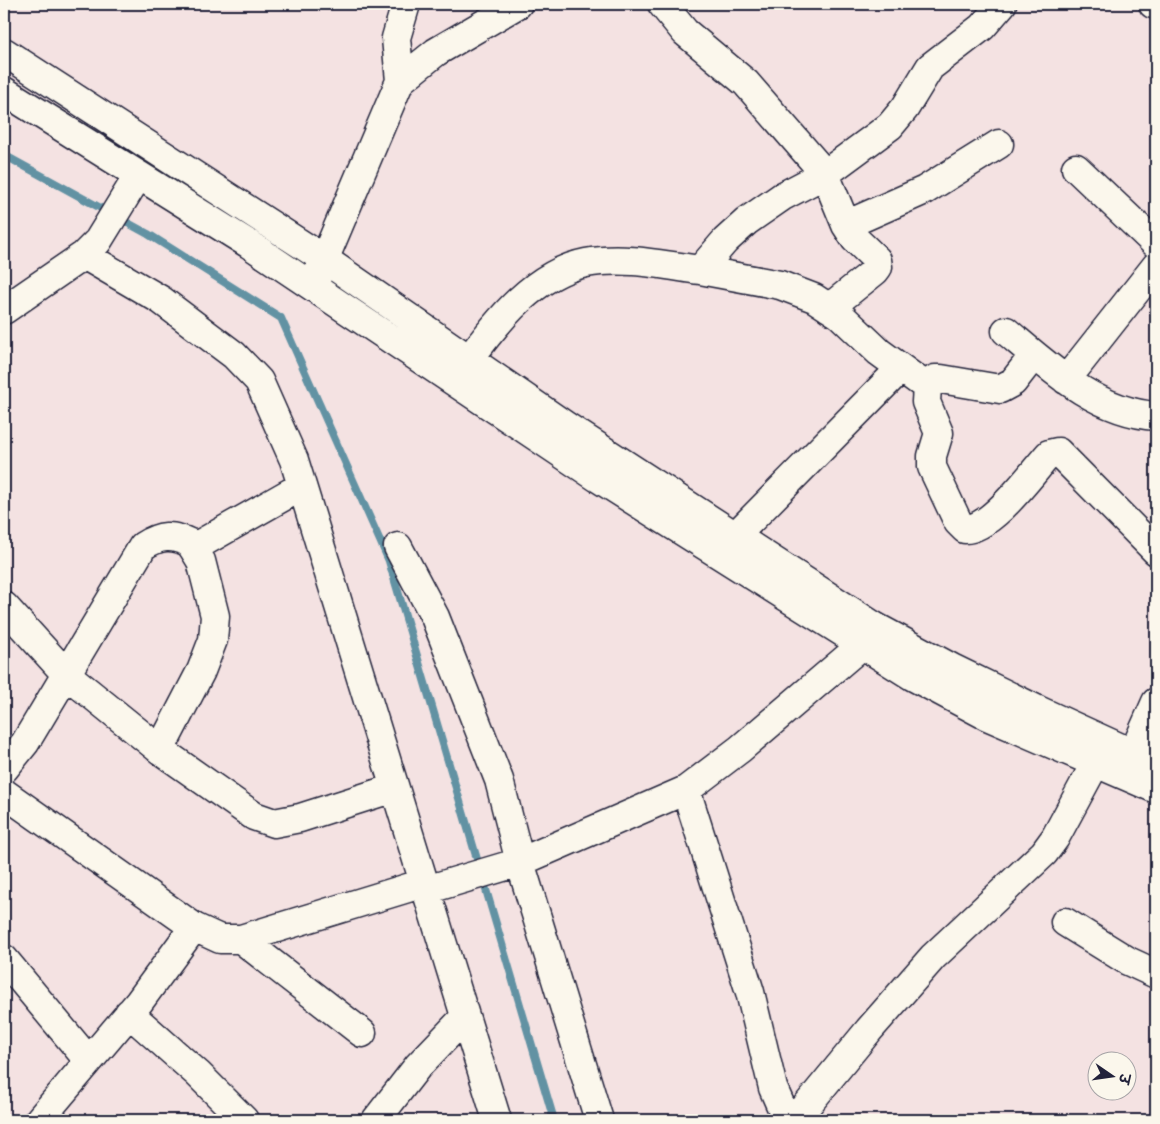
<svg xmlns="http://www.w3.org/2000/svg" width="1160" height="1124" font-family="'Patrick Hand','Playpen Sans Deva',sans-serif">
	<style>
		.lines { fill: none; stroke-linecap: round; stroke-linejoin: round }
		.stream { stroke: #6292a3; stroke-width: 8 }
		.minor-casing { stroke: #22223b; stroke-width: 31 }
		.highway-casing { stroke: #22223b; stroke-width: 31 }
		.minor { stroke: #fbf7ec; stroke-width: 28 }
		.highway { stroke: #fbf7ec; stroke-width: 28 }
	</style>
	<rect width="100%" height="100%" fill="#f4e2e2"/>
	<filter id="ink" filterUnits="userSpaceOnUse"><feTurbulence type="fractalNoise" baseFrequency=".02" numOctaves="2"/><feDisplacementMap in="SourceGraphic" scale="10" xChannelSelector="R" yChannelSelector="G"/><feConvolveMatrix kernelMatrix="1 2 1 2 8 2 1 2 1" color-interpolation-filters="sRGB"/></filter>
	<g filter="url(#ink)">
		<g class="lines">
			<!-- stream -->
			<path class="stream" d="M4,155l144,79 133,84 108,243 165,559"/>
			<defs>
				<path id="minor" d="M662,4l23,28 61,51 79,91 21,51 9,14 22,21 1,7 -3,4 -46,37
					M1153,4l3,1
					M400,81l-4,-43 10,-34
					M1076,168l80,76
					M846,225l79,-35 74,-46
					M84,255l77,45 73,55 25,26 35,79 203,660
					M700,270l80,15 34,13 26,17 39,37 48,35
					M313,286l87,-205 36,-29 82,-48
					M4,310l80,-55 14,-14 40,-65
					M1006,331c44,37 90,81 150,85
					M1034,355l-21,27 -13,7 -59,-10h-6l-8,8 -1,15 13,31 -7,23v11l26,55 7,7c27,0 67,-56 84,-75l9,-2 98,99
					M468,361c29,-40 67,-88 118,-98 37,-7 78,2 114,7l25,-29 22,-20 36,-25 42,-22 65,-48 15,-18 25,-41 52,-40 20,-23
					M1066,380l90,-114
					M735,536l165,-167
					M398,547l37,70 64,163 21,82 79,258
					M193,548l109,-62
					M4,606l62,68 94,76 94,66 20,7 26,-5 94,-30
					M1133,754l23,-52
					M4,769l21,-26 118,-197c17,-11 29,-12 47,-3l11,18 14,55 -2,24 -12,31 -41,79
					M686,790l64,202 23,96 7,16 6,10 10,6
					M4,793l190,134 26,12h21l183,-56
					M426,890l94,-28 166,-72 54,-41 122,-104 12,-19
					M1065,922l63,39 28,13
					M241,939l121,94
					M4,959l84,101
					M129,1013l69,61 46,46
					M39,1120l100,-118 55,-75
					M376,1120l42,-54 47,-49
					M795,1120l74,-90 64,-73 111,-104 11,-15 40,-74"/>
				<path id="highway" d="M4,52l320,207 242,167 308,200 78,42 86,42 118,54
					M4,91l245,153 349,234 314,198 75,40 169,73"/>
			</defs>
			<!-- minor casing -->
			<use href="#minor" class="minor-casing"/>
			<!-- highway casing -->
			<use href="#highway" class="highway-casing"/>
			<!-- minor -->
			<use href="#minor" class="minor"/>
			<!-- highway -->
			<use href="#highway" class="highway"/>
		</g>
	</g>
	<!-- margin -->
	<rect width="1160" height="1124" fill="none" stroke="#fbf7ec" stroke-width="20"/>
	<rect x="10" y="10" width="1140" height="1104" fill="none" stroke="#22223b" stroke-width="2" filter="url(#ink)"/>
	<!-- north arrow -->
	<g transform="translate(1112 1076) rotate(103)"><circle r="24" fill="#fbf7ec" stroke="#a4a2a5"/>
	<path d="M0-4L9 19L0 12L-9 19Z" fill="#22223b"/>
	<text y="-8" font-size="14" font-weight="bold" text-anchor="middle" fill="#22223b">उ</text>
	</g>
</svg>
